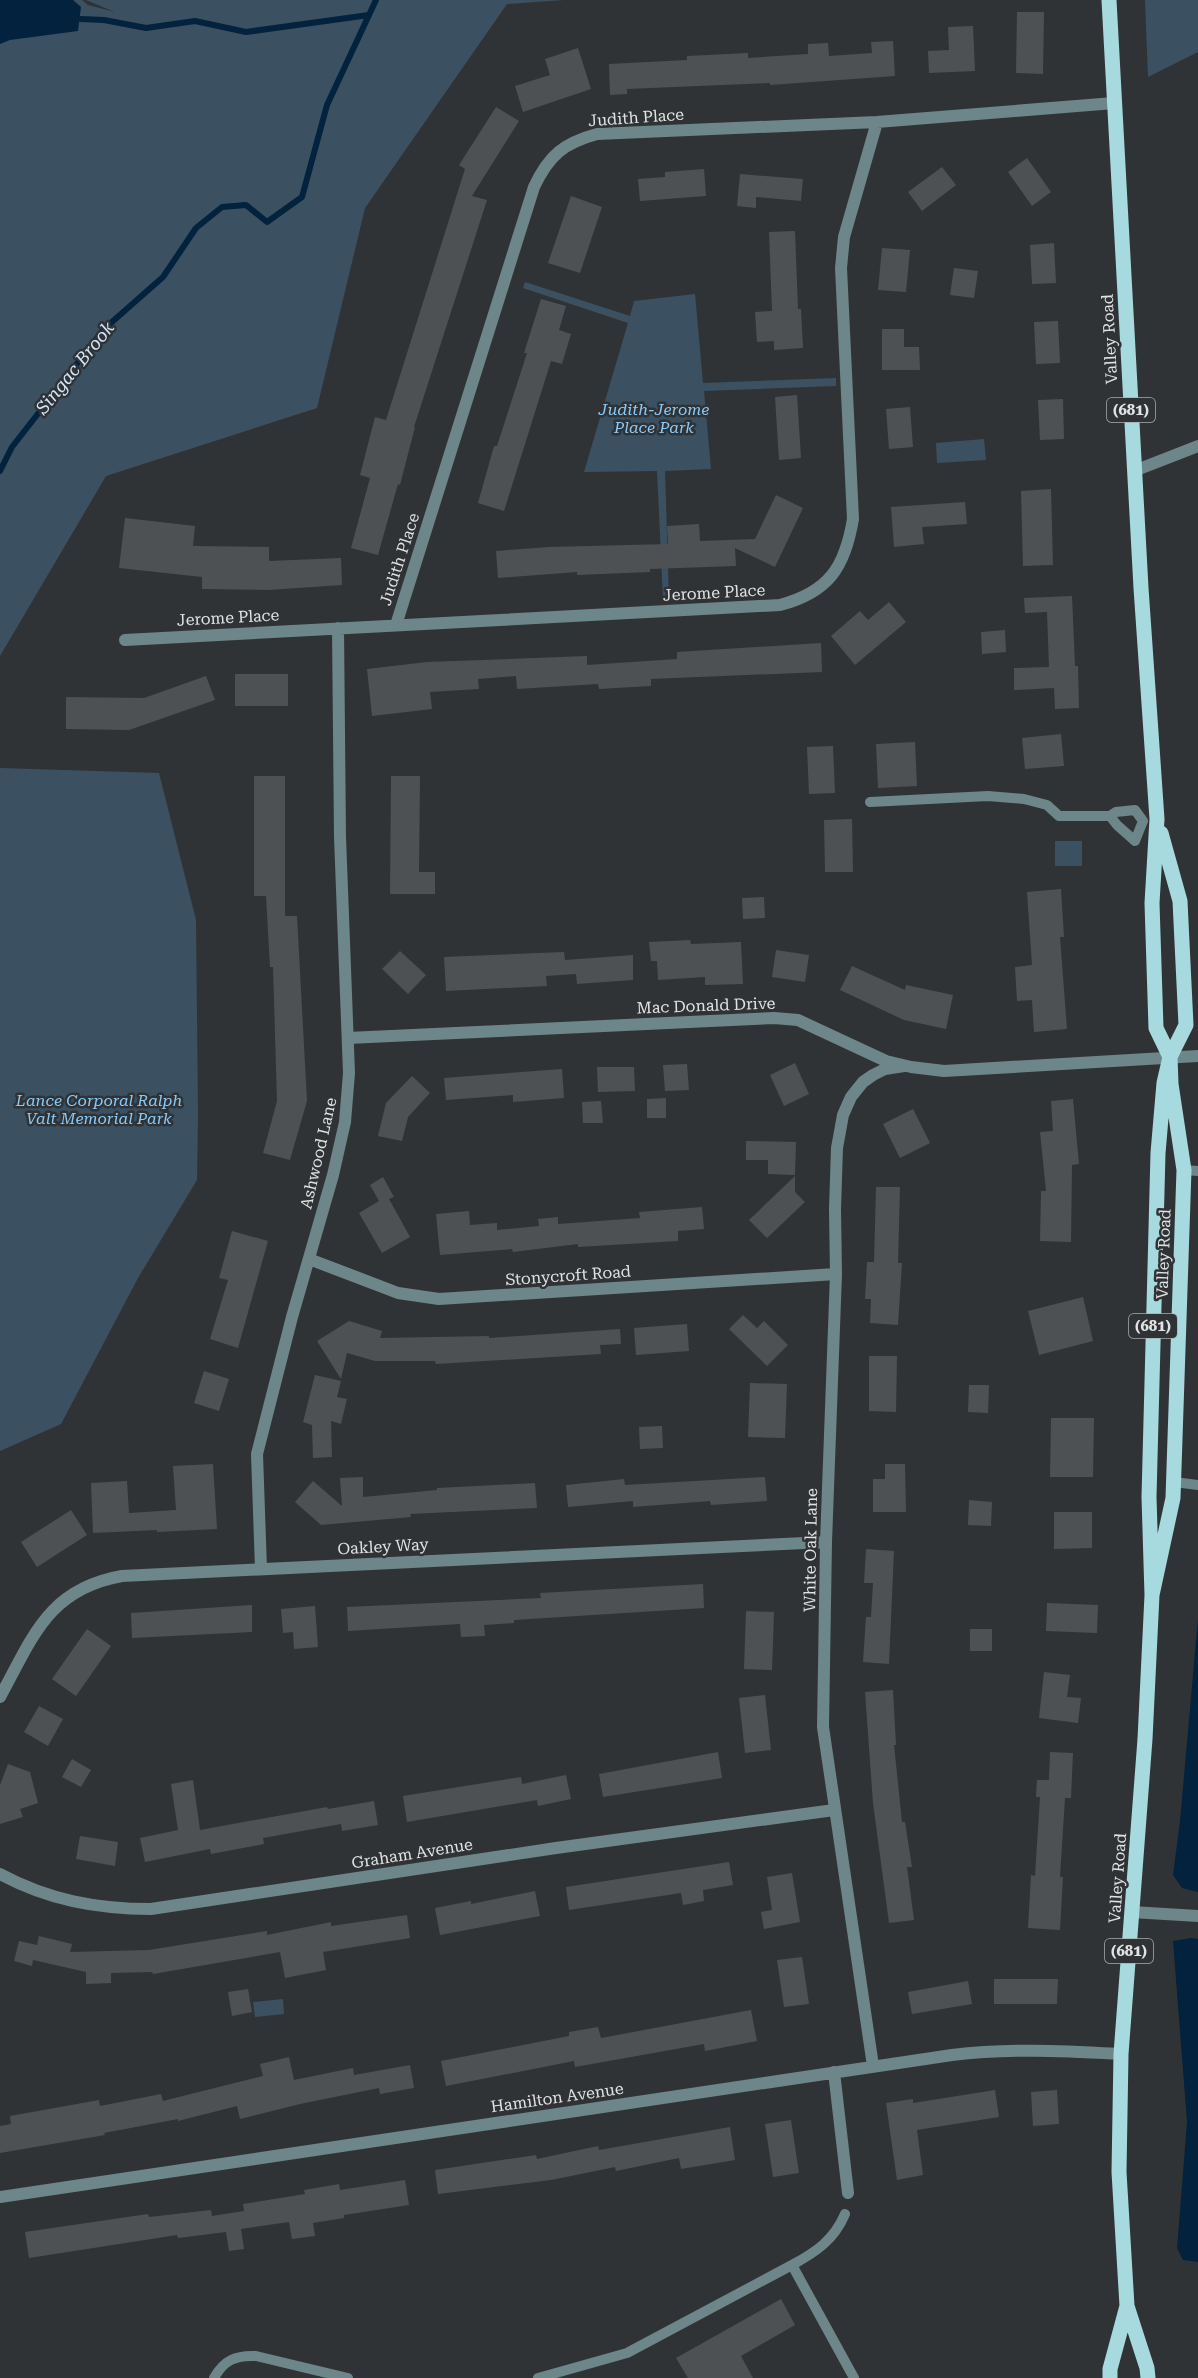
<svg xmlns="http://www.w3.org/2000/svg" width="1198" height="2378" font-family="'Roboto Serif',serif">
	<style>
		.green { fill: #3b5162 }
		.water { fill: #02223d }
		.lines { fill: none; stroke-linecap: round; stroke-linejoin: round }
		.stream { stroke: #02223d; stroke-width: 6 }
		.building { fill: #4e5154 }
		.lane { stroke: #6d8689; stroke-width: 10 }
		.street { stroke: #6d8689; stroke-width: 12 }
		.primary { stroke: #a6dadf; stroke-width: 15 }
		.labels { text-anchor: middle; stroke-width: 5; stroke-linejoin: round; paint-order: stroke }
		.shield { fill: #303335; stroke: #abaeaf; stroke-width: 1.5 }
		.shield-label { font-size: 15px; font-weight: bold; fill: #e0e2e3 }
		.street-label { font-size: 16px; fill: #e0e2e3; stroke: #303335 }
		.park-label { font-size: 16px; font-style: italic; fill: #89cafa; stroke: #303335 }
		.water-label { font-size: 18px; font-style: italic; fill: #d1e6fc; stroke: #303335 }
	</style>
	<rect width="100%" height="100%" fill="#303335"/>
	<!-- green -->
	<path class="green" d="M0,0h82l6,5 27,7 -29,-12h478l-57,4 -142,204 -48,200 -211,68 -106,180z
		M1145,0h53v52l-50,25z
		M525,282l105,34 4,-15 61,-7 8,89 133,-5v8l-132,5 7,78 -46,2 4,128h-6l-6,-128 -73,1 44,-149 -105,-35z
		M984,439l2,21 -49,3 -1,-20z
		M0,768l159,5 37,147 2,195 -1,65 -59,98 -77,146 -61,27z
		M1055,841h27v25h-27z
		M283,1999l1,15 -29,3 -2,-15z"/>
	<!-- water -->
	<path class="water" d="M0,0h73l8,7 -3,24 -68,9 -10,4z
		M1198,1618v274l-16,-4 -9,-13 7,-54z
		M1191,1938l7,1v323l-15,-2 -6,-12 10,-126 -14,-181z"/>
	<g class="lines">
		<!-- stream -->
		<path class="stream" d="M81,19l23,1 42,8 49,-7 51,11 123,-17
			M0,471l12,-24 92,-118 59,-52 33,-49 26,-21 24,-2 21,17 35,-25 25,-92 49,-105"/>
	</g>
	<!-- building -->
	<path class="building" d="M1017,12h27l-1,62 -27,-1z
		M973,26l2,45 -46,2 -1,-22 21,-1 -1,-23z
		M893,41l2,35 -125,9v-2l-143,6v5l-17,1 -1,-31 78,-4v-4l61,-3v5l60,-4v-10l20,-1 1,13 43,-3 -1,-11z
		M578,48l13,41 -68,23 -8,-26 35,-11 -5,-16z
		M496,107l23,14 -47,75 15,4 -73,227h1l-15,58 -2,-1 -20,71 -27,-7 19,-70 -10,-3 15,-58 11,3 79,-251 -6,-4z
		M1027,158l24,34 -19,14 -24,-34z
		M942,167l14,18 -34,26 -14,-19z
		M704,169l2,27 -66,5 -2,-22 27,-2v-5z
		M740,174l63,5 -2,22 -45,-4v11l-19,-2z
		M571,196l31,11 -22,66 -32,-10z
		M795,231l3,78h3l2,39 -29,2v-9l-17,1 -2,-30 17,-1 -3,-79z
		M1054,243l2,40 -24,1 -2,-39z
		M882,248l28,2 -4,42 -28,-2z
		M954,268l24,3 -4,27 -24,-3z
		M541,299l25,7 -7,24 12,4 -9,30 -11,-3 -47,150 -26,-8 16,-57h3l30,-93h-3z
		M1058,321l2,42 -24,1 -2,-42z
		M882,329h22v18h15l1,23h-38z
		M797,395l4,63 -22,2 -4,-63z
		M1063,399l1,40 -24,1 -2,-40z
		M910,407l3,40 -24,2 -3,-40z
		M1051,489l2,76 -30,1 -2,-75z
		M776,495l27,13 -28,59 -40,-19 1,18 -86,3v3l-73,3v-3l-79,6 -2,-27 53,-4 119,-3 -1,-18 32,-2 1,17 55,-2z
		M965,502l2,22 -45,3 2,17 -30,3 -3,-40z
		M125,518l70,8 -2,20 76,1v14l72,-3 1,27 -74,5 -66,-1v-12l-83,-9z
		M1072,596l3,70h3l1,42 -24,1 -1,-21 -40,2v-22l35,-1 -2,-55 -22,1 -1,-15z
		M889,602l17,20 -51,43 -24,-29 29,-25 8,9z
		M1005,630l1,22 -24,2 -1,-22z
		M821,643l1,29 -171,7v7l-52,3 -1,-5 -81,5 -1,-13 -38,3 1,10 -49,3 2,17 -60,7 -5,-47 60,-7 160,-6v9l90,-6v-7z
		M235,674h53v32h-53z
		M206,676l9,24 -86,30 -63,-1v-32l78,1z
		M1061,734l3,32 -39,3 -3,-31z
		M915,742l2,44 -39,2 -2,-44z
		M833,746l2,47 -26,1 -2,-47z
		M254,776h31v140h12l10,185 -17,59 -27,-7 14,-52 -4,-134h-3l-4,-71h-12z
		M391,776h29l-1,96h16v22h-45z
		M852,819l1,53h-28l-1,-52z
		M1061,889l3,48h-4l7,92 -33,3 -2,-32 -15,1 -2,-34 17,-2 -5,-73z
		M764,897l1,21 -22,1 -1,-21z
		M690,940l1,4 50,-2 2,42 -38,1v-8l-47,3 -1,-19h-6l-2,-19z
		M776,950l33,5 -4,27 -33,-5z
		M400,951l26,24 -18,19 -26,-25z
		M564,952l1,8 68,-5v25l-56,4 -1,-10 -30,2 1,10 -101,5 -2,-34z
		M852,966l53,24 1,-5 47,10 -7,34 -42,-9 -64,-30z
		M795,1063l14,31 -25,12 -14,-31z
		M687,1064l2,26 -24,1 -2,-26z
		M597,1067h37l1,24 -37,1z
		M562,1069l2,29 -51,4v-7l-67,5 -2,-22z
		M412,1076l18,17 -22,24 -6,24 -24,-5 8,-33z
		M666,1098v20h-19v-19z
		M1073,1099l6,65 -7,1 -1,77 -31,-1 1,-50h5l-6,-59 13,-1 -2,-30z
		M601,1101l2,22h-20l-1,-21z
		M913,1109l17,34 -30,15 -17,-34z
		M746,1141l50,1 -1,33 -27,-1v-14h-22z
		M795,1176v16l10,10 -38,36 -18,-18z
		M383,1177l11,20 -5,2 21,38 -28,16 -23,-40 20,-12 -9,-16z
		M876,1187h24l-2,76h4l-4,62 -28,-2 1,-24h-6l2,-37h7z
		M702,1207l2,22 -26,2v10l-100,6v-3l-65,8 -1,-3 -72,6 -4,-41 33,-3 1,14 27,-2v7l42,-4 -1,-7 20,-2v7l82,-6 -1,-6z
		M232,1231l36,10 -30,107 -28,-9 18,-59 -9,-2z
		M1083,1297l10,44 -54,14 -11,-44z
		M743,1315l14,13 7,-7 24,24 -21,21 -38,-37z
		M349,1321l33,10 -2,7 109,-2v2l131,-9 1,15 -21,1 1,9 -165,10 -1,-3h-60l-28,-8 -6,26 -24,-38z
		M687,1324l2,27 -53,4 -2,-27z
		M869,1356h28l-1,56 -27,-1z
		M204,1371l25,8 -10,32 -25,-8z
		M315,1375l26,6 -4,16 10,2 -6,25 -10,-3 1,36 -19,1 -1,-33 -9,-3z
		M750,1383l37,1 -2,54 -37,-1z
		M969,1385h20l-1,28 -20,-1z
		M1051,1418h43l-1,59h-43z
		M662,1426l1,22 -23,1 -1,-22z
		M213,1464l4,65 -60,3v-2l-64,3 -2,-50 36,-2 2,32 47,-3 -3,-44z
		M885,1464h20l1,48h-33v-33h12z
		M363,1477v20l74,-7v-2l98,-5 2,25 -127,6 1,3 -90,8 -26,-23 18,-21 29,25 -2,-28z
		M765,1477l2,24 -56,4 -1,-4 -77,6v-6l-65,6 -2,-22 58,-6 1,6z
		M969,1500l23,2 -1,24 -23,-1z
		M71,1510l16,25 -50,32 -16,-25z
		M1054,1512h38v36l-38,1z
		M866,1549l28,2 -5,113 -26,-2 3,-45h5l2,-34h-9z
		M703,1584l1,24 -190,12v3l-30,2 1,11 -24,1 -1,-13 -112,7 -1,-24 194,-9 -1,-5z
		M1047,1603l51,2 -1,28 -51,-2z
		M252,1605v27l-120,6 -1,-25z
		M315,1606l3,41 -24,2 -1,-17 -10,1 -2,-24z
		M746,1611l28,1 -2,58 -28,-1z
		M87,1629l24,17 -35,50 -24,-17z
		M970,1629h22v22h-22z
		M1044,1672l26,3 -3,22 14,1 -3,25 -39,-5z
		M893,1690l3,55h-2l8,77h3l7,45h-5l7,53 -25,3 -16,-120 -8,-111z
		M765,1695l6,55 -26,3 -6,-55z
		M39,1706l24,13 -15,27 -24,-14z
		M718,1752l4,26 -119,19 -4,-23z
		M1050,1752l23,1 -2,45h-6l-5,79h3l-3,53 -32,-2 3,-53 4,1 5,-79h-4l1,-17h12z
		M72,1759l19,11 -10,17 -19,-10z
		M8,1764l22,8 8,31 -18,6 3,8 -23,7v-39z
		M566,1775l5,24 -33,7 -1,-6 -130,22 -4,-26 118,-19 1,7z
		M193,1780l7,50 127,-23 1,2 46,-8 4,24 -36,6 -1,-7 -78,14 1,6 -53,10 -1,-5 -65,13 -5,-24 38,-8 -7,-46z
		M80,1836l38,6 -3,24 -39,-7z
		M729,1862l4,23 -30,5 1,11 -21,4 -2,-12 -112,17 -3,-23z
		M792,1873l8,49 -36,7 -3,-17 11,-2 -5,-33z
		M535,1891l5,25 -100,19 -5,-27 36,-7v3z
		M407,1915l3,23 -87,14 3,18 -41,8 -5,-26 -127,22 -1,-2 -41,1v10l-25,1v-12l-53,-12 -1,6 -18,-5 5,-20 18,4 2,-9 33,8 -2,8 79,-2 118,-19v4l64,-13v4z
		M802,1957l7,47 -25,3 -7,-47z
		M994,1979h64l-1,25h-63z
		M968,1981l4,23 -60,10 -4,-22z
		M248,1989l4,23 -20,4 -4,-24z
		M751,2010l6,31 -52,10 -1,-7 -129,23 -1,-6 -128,25 -5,-25 128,-25v-4l29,-5 3,11z
		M289,2057l5,23 59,-12 1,7 56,-10 4,23 -34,6 -1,-6 -79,16 -60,15 -3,-13 -59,15v-2l-74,14 1,2 -105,18v-27l11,-2 -1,-8 89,-16 1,6 61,-12 2,7 100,-25 -3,-12z
		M995,2090l4,27 -82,13 6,45 -26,5 -11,-77 27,-4v4z
		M1057,2090l2,34 -26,2 -2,-34z
		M791,2120l8,53 -26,4 -8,-53z
		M730,2127l5,33 -54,9 -2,-11 -63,13 -1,-4 -64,13 -113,14 -3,-24 101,-15 1,4 61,-13 1,4z
		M405,2180l4,25 -65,10v3l-31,5 2,13 -23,3 -3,-17 -48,7 3,20 -15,2 -3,-19 -48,6 -1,-3 -148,23 -4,-26 123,-18 1,3 62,-7 1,6 32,-5 -1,-7 62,-10 -1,-4 35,-6 1,6z
		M781,2299l14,26 -54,31 12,22h-65l-12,-20z"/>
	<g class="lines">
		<!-- lane -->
		<path class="lane" d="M870,802l118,-6 36,3 23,6 12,11h51
			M1135,810l8,11 -8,20 -18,-16 -7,-9 6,-4z
			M1184,1170l14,1
			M1174,1482l24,3
			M792,2265c24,-13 42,-25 53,-51
			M214,2378c10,-18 22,-23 42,-22l92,22
			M538,2378l89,-25 165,-88 62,113"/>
		<!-- street -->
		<path class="street" d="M1134,471l64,-25
			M396,625l138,-438c15,-32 30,-44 63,-53l280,-12 237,-19
			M125,640l655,-35c49,-13 65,-38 73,-86l-12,-251 3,-31 33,-115
			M348,1038l426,-20 24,2 88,41 25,6 33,4 254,-15
			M309,1259l89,34 41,6 397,-25
			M261,1569l-4,-115 35,-137 41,-142 12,-53 4,-49 -9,-236 -2,-209
			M0,1697c33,-60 48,-108 122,-121l704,-34
			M0,1874c48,26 97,35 151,35l405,-61 278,-38
			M1132,1912l66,4
			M873,2066l-50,-339 3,-185 10,-268 -1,-65 2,-61 6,-33 8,-18 12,-15 10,-7 12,-6 19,-3
			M834,2072l14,121
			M0,2197l952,-142c58,-7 111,-4 169,-1"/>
		<!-- primary -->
		<path class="primary" d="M1109,0l32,588 16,231 -5,84 4,125 14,29 1,27 13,86 -11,328 -21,97
			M1110,2378v-9l17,-63
			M1148,2378l-1,-10 -20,-62 -8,-134 2,-118 24,-315 7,-144 -3,-98 9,-344 6,-70 6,-26 16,-32 -6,-124 -19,-68"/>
	</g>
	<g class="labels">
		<!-- shield labels -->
		<g class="shield">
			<rect x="1107" y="398" width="48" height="24" rx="4.5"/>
			<rect x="1129" y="1314" width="48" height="24" rx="4.5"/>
			<rect x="1105" y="1939" width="48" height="24" rx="4.5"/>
		</g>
		<g class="shield-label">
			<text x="1131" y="415">(681)</text>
			<text x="1153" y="1331">(681)</text>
			<text x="1129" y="1956">(681)</text>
		</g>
		<!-- street labels -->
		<g class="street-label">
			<text transform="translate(636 117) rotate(-4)" y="6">Judith Place</text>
			<text transform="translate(1109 339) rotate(-93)" y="6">Valley Road</text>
			<text transform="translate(399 559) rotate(-72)" y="6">Judith Place</text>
			<text transform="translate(714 592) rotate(-3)" y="6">Jerome Place</text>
			<text transform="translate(228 617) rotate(-3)" y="6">Jerome Place</text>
			<text transform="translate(706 1005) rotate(-2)" y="6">Mac Donald Drive</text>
			<text transform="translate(318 1153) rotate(-77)" y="6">Ashwood Lane</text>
			<text transform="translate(1163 1254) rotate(-88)" y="6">Valley Road</text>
			<text transform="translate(568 1275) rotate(-4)" y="6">Stonycroft Road</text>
			<text transform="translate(383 1546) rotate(-3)" y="6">Oakley Way</text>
			<text transform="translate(810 1550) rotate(-89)" y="6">White Oak Lane</text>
			<text transform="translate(412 1853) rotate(-9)" y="6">Graham Avenue</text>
			<text transform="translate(1117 1878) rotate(-86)" y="6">Valley Road</text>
			<text transform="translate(557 2097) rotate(-8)" y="6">Hamilton Avenue</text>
		</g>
		<!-- park labels -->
		<g class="park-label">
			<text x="654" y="415">Judith-Jerome<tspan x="654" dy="18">Place Park</tspan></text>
			<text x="99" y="1106">Lance Corporal Ralph<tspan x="99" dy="18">Valt Memorial Park</tspan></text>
		</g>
		<!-- water labels -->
		<g class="water-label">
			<text transform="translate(75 368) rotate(-51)" y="6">Singac Brook</text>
		</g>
	</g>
</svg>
